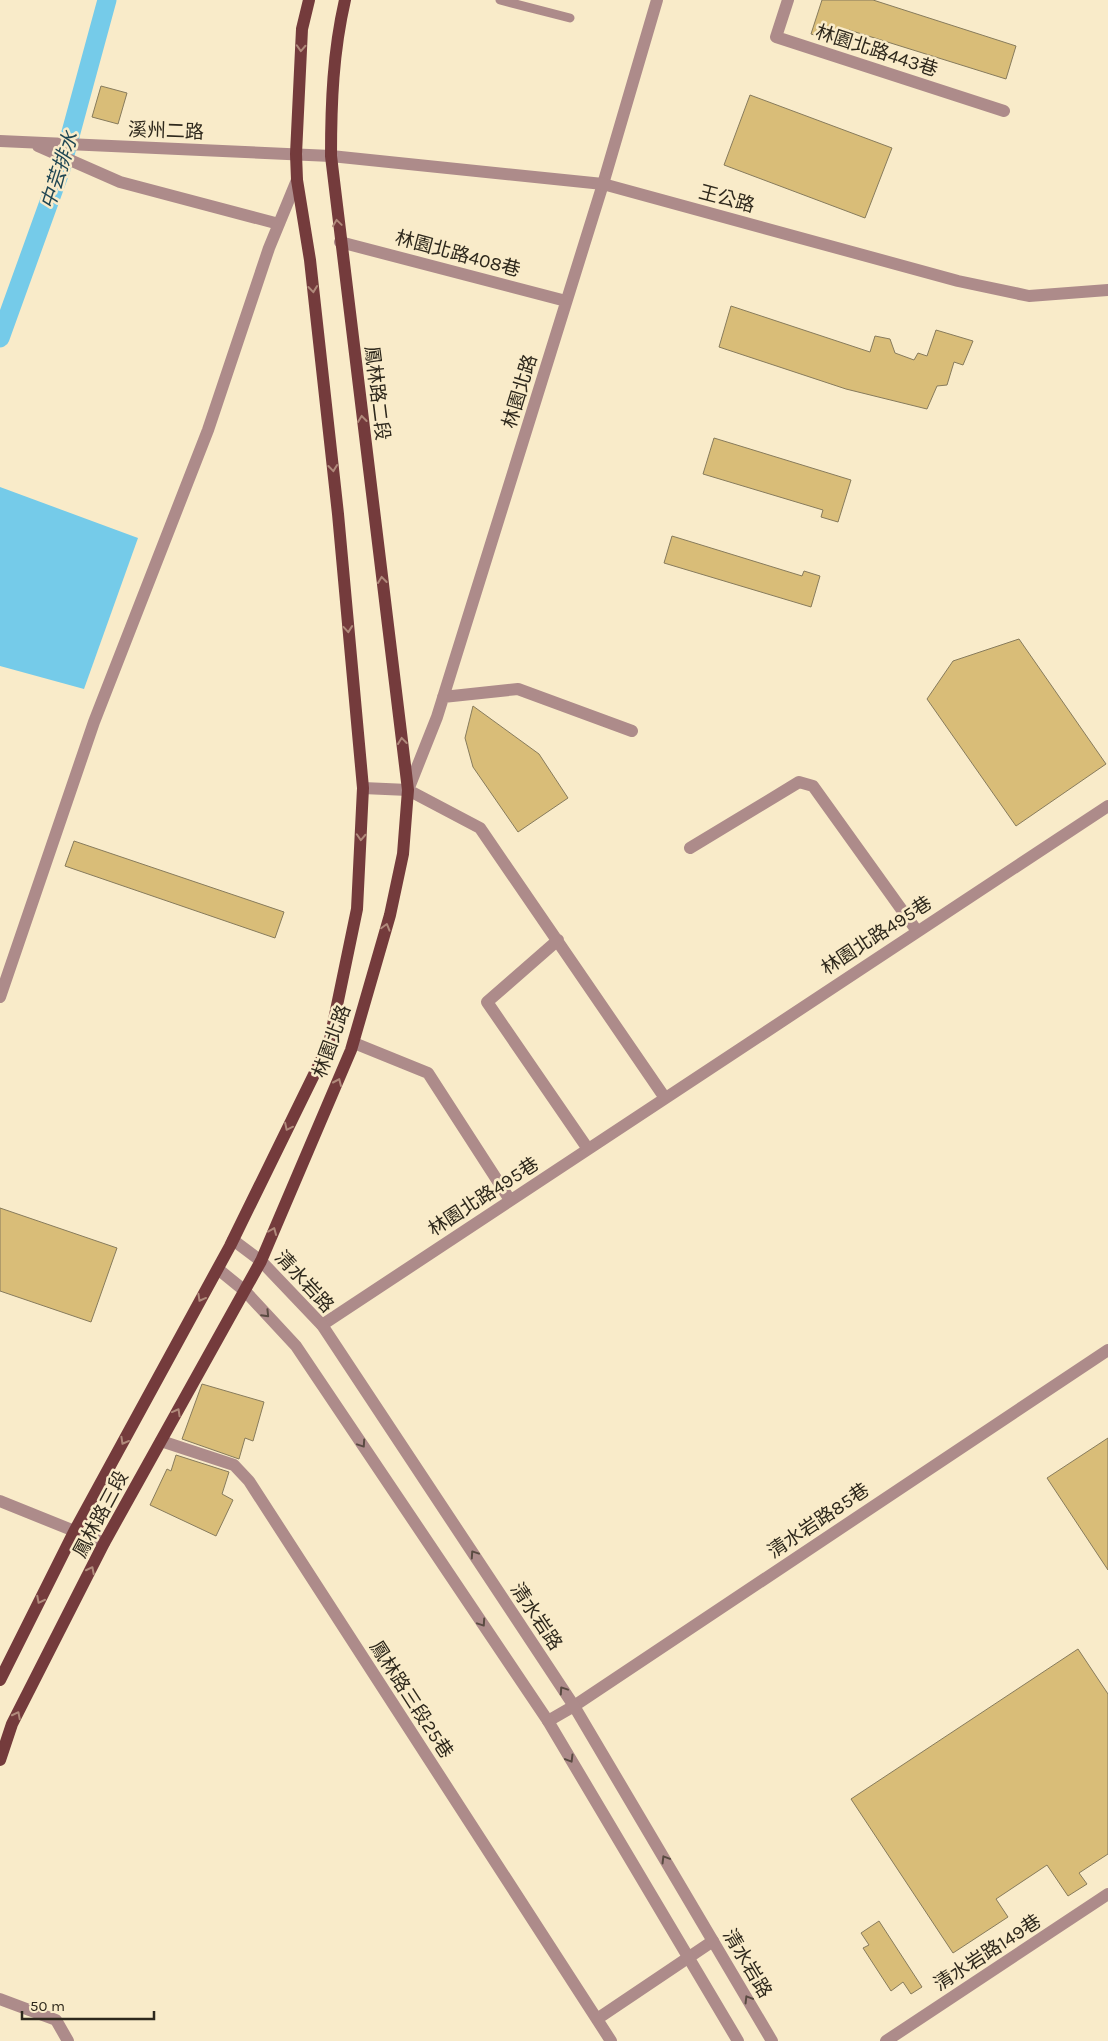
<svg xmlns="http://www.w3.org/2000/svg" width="1108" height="2041" font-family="Karla,'Noto Sans TC',sans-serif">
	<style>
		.water { fill: #75cbe9 }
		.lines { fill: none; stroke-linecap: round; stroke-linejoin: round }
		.canal { stroke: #75cbe9; stroke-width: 19 }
		.building { fill: #d9bd78; stroke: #877b5c }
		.service { stroke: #ad8b8a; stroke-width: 9 }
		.minor { stroke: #ad8b8a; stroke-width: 12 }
		.tertiary { stroke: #ad8b8a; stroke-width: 12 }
		.primary { stroke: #743b3c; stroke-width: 12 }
		.oneway { stroke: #b08a7b }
		.oneway2 { stroke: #5a4b42 }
		.labels { text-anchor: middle; stroke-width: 5; stroke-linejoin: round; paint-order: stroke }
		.street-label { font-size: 19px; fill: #2e281c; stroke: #f9ebc9 }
		.water-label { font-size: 20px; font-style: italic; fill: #1f4653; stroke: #f9ebc9 }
	</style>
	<rect width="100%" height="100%" fill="#f9ebc9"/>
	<!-- water -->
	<path class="water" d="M0,487l138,51 -54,151 -84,-23z"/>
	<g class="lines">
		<!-- canal -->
		<path class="canal" d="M0,338l61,-169 46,-169"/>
	</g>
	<!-- building -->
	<path class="building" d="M822,0h51l143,46 -10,33 -157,-49 -5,14 -33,-10z
		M101,86l26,7 -9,31 -26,-7z
		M750,95l142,53 -27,70 -141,-53z
		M731,306l139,46 5,-16 15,3 5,14 19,7 4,-7 9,3 9,-26 37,11 -10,24 -9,-3 -7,23 -10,1 -10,23 -81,-20 -127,-42z
		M714,438l137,42 -13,42 -17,-5 2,-7 -120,-36z
		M672,536l130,40 2,-5 16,5 -9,31 -147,-44z
		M1019,639l87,125 -90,62 -89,-127 26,-38z
		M473,706l66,48 29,44 -50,34 -45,-65 -8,-29z
		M74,841l210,71 -9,26 -210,-72z
		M0,1208l117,40 -26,74 -91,-31z
		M202,1384l62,18 -11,39 -8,-3 -6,21 -57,-20z
		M1108,1438v132l-61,-92z
		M176,1455l53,17 -7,22 11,6 -17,36 -66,-31 17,-36 4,2z
		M1078,1649l30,45v160l-29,19 8,11 -19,12 -21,-31 -51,34 12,18 -55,36 -102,-154z
		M879,1921l43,66 -11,7 -8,-12 -12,9 -28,-43 6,-3 -8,-12z"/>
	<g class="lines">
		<!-- service -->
		<path class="service" d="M500,0l70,18"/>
		<!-- minor -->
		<path class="minor" d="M788,0l-12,37 228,74
			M0,141l331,15
			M38,146l82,36 159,42
			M340,242l226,59
			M443,697l75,-8 114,42
			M363,788l45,2 72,38 185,270
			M408,790l29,-73 166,-533 54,-184
			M690,848l109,-66 14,4 104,145
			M558,940l-71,62 101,147
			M0,997l94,-275 114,-292 61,-182 28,-68
			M354,1043l74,30 82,127
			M322,1325l786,-519
			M161,1441l73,24 15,16 362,560
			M0,1501l104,42
			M548,1721l26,-15 534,-356
			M0,1999l56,21 12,21
			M597,2019l116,-78
			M886,2041l222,-147"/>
		<!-- tertiary -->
		<path class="tertiary" d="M331,156l272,28 355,97 71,15 79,-6
			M233,1240l28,21 61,64 252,381 198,335
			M218,1269l27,22 51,55 252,375 190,320"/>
		<!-- primary -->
		<path class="primary" d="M0,1680l75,-150 155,-284 99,-202 28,-135 6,-121 -25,-274 -28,-254 -13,-80 -1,-26 6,-125 7,-29
			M0,1760l12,-36 92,-181 157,-282 90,-211 39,-135 13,-61 5,-64 -77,-634c0,-53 2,-104 14,-156"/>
	</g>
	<!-- one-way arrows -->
	<defs><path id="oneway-chevron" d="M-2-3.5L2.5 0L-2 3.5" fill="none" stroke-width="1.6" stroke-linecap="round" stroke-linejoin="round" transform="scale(1.25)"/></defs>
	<g class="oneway">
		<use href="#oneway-chevron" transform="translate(301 48) rotate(93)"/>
		<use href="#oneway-chevron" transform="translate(337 223) rotate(-98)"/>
		<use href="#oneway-chevron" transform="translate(313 289) rotate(84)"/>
		<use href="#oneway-chevron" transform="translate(362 419) rotate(-97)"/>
		<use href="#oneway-chevron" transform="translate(333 468) rotate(84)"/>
		<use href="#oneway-chevron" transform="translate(382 580) rotate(-97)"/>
		<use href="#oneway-chevron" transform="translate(348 629) rotate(85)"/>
		<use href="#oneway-chevron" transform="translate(402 741) rotate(-97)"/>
		<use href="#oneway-chevron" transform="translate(361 837) rotate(93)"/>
		<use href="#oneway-chevron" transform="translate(386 927) rotate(-74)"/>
		<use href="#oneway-chevron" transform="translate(338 1082) rotate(-66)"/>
		<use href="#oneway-chevron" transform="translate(288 1127) rotate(116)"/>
		<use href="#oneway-chevron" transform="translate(273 1231) rotate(-67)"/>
		<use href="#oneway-chevron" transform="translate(201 1298) rotate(119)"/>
		<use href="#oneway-chevron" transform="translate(177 1412) rotate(-61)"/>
		<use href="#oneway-chevron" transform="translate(124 1441) rotate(119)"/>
		<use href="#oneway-chevron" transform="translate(91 1570) rotate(-63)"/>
		<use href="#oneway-chevron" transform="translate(40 1600) rotate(117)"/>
		<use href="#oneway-chevron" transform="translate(17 1715) rotate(-63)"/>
	</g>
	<g class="oneway2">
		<use href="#oneway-chevron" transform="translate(266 1314) rotate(46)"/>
		<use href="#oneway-chevron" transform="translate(362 1444) rotate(56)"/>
		<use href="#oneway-chevron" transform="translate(474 1554) rotate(-124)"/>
		<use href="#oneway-chevron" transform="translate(482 1623) rotate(56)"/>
		<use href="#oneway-chevron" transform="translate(563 1690) rotate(-124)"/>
		<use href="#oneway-chevron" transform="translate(570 1759) rotate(59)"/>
		<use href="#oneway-chevron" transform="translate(665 1859) rotate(-121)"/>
		<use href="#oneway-chevron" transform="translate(748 1999) rotate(-121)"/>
	</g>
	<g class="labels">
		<!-- street labels -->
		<g class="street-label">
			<text transform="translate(877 50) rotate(18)" y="7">林園北路443巷</text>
			<text transform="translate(166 130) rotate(2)" y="7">溪州二路</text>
			<text transform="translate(727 198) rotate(15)" y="7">王公路</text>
			<text transform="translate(458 253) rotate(15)" y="7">林園北路408巷</text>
			<text transform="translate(519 391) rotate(-73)" y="7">林園北路</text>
			<text transform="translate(378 393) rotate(83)" y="7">鳳林路二段</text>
			<text transform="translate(876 935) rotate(-33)" y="7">林園北路495巷</text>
			<text transform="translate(331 1041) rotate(-70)" y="7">林園北路</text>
			<text transform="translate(483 1196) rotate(-33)" y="7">林園北路495巷</text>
			<text transform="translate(305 1281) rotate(47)" y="7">清水岩路</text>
			<text transform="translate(100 1514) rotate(-62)" y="7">鳳林路三段</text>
			<text transform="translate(818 1520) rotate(-34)" y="7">清水岩路85巷</text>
			<text transform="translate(537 1616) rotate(56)" y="7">清水岩路</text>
			<text transform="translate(412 1699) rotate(57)" y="7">鳳林路三段25巷</text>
			<text transform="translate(987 1952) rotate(-33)" y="7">清水岩路149巷</text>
			<text transform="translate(748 1963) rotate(59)" y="7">清水岩路</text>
		</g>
		<!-- water labels -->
		<g class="water-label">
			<text transform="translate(59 170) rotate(-72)" y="7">中芸排水</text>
		</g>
	</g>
	<!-- scale -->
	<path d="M22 2011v8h132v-8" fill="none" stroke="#2e281c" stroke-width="2.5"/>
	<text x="30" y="2011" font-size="15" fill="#2e281c" stroke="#f9ebc9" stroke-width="4" paint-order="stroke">50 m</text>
</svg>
